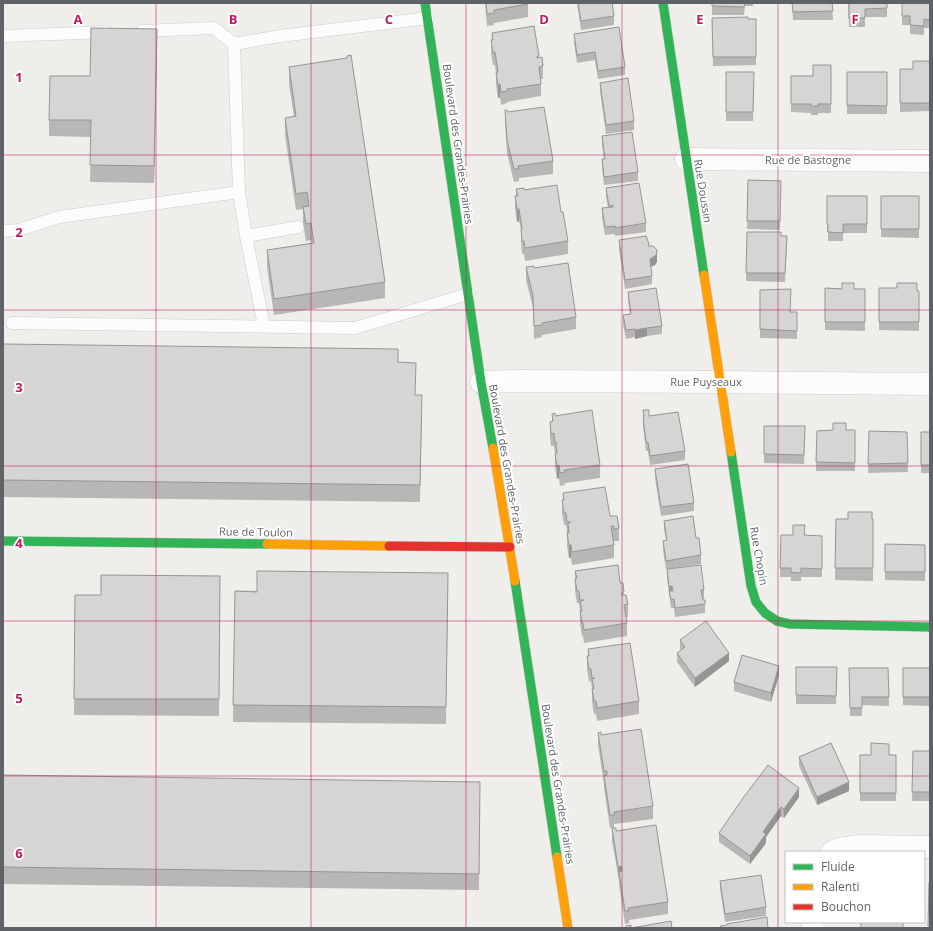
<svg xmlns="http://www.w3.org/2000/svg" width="933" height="931" font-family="'Open Sans',sans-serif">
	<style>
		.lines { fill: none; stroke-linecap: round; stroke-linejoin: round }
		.lane-casing { stroke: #cbcccc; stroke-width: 13 }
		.street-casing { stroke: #cbcccc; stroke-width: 23 }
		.fast-casing { stroke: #cacacb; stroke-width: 10 }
		.slow-casing { stroke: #cacacb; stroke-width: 10 }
		.jam-casing { stroke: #cacacb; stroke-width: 10 }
		.lane { stroke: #fdfcfc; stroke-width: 12 }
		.street { stroke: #fdfcfc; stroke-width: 22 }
		.fast { stroke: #30b455; stroke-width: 9 }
		.slow { stroke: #ff9f0a; stroke-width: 9 }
		.jam { stroke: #e5322d; stroke-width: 9 }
		.wall { fill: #b8b7b5 }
		.shaded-wall { fill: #969594 }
		.building { fill: #d6d5d3; stroke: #969594 }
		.grid { fill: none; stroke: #c2185b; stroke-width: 1; stroke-opacity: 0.55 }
		.labels { text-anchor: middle; stroke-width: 4; stroke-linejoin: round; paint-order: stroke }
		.street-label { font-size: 11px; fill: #5f6368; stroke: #fff }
		.grid-label { font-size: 13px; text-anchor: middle; font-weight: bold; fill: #c2185b; stroke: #fff; stroke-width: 4; stroke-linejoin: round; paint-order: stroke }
	</style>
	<rect width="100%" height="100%" fill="#efeeea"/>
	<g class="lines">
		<defs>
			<path id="lane" d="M142,31l72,-3 20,16 5,148 7,44 18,90
				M3,36l104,-4
				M234,44l46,-8 148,-18
				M3,231l16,-1 40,-13 180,-25
				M246,236l52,-9
				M12,323l343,5 113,-34"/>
			<path id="street" d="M686,159l244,2
				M481,382l40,-1 199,1 210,2
				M832,852l6,-3 19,-3 73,1
				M812,922l1,6"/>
			<path id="fast" d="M425,3l56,379 12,66
				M663,3l41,272
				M731,452l20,134 5,16 9,11 12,8 13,3 140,3
				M3,541l264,3
				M515,581l42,276"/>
			<path id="slow" d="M704,275l27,177
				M493,448l22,133
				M267,544l122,2
				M557,857l11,71"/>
			<path id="jam" d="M389,546l121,1"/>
		</defs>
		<!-- lane casing -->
		<use href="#lane" class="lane-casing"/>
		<!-- street casing -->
		<use href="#street" class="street-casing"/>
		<!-- fast casing -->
		<use href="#fast" class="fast-casing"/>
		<!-- slow casing -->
		<use href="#slow" class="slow-casing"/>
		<!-- jam casing -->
		<use href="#jam" class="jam-casing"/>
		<!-- lane -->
		<use href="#lane" class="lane"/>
		<!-- street -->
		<use href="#street" class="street"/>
		<!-- fast -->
		<use href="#fast" class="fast"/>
		<!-- slow -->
		<use href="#slow" class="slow"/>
		<!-- jam -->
		<use href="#jam" class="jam"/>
	</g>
	<!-- wall -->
	<path class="wall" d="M485,3h43v14l-34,6v2l-7,1z
		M577,3h35l2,13v9l-33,5z
		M712,3h41v3h-8l-1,9h-32z
		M792,3h40l1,17h-40z
		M848,3h39v14h-22v10h-16z
		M902,3h28v25h-6v7l-14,-1v-9h-8z
		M712,18l44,1v46l-43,1z
		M492,33l47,23v2l4,8v13h-2v17l-34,6v1l-6,2 -1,-8 -2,1 -2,-13v-12l-1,-8h-2l-2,-12z
		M574,34l51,33v8l-27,4 -3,-19 -18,3 -3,-20z
		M157,46l-3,137 -64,-1 1,-45 -42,-1v-16z
		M930,61v50l-30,1v-43h13z
		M831,65v48h-13v2h-7v-2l-20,-1v-36h22z
		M289,67l96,215v16l-111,17 -7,-48v-17l45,-7 -1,-3 -5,1 -3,-18v-14l-7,1 -11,-75v-17l9,-1 -5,-33z
		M726,72h28l-1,49h-27z
		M847,72h40v42h-40z
		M600,83l34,38v9l-28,4 -6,-43z
		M505,110l3,2 45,49v13l-34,4v3l-5,1 -7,-29 -2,-30z
		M602,136l36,36v9l-34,4 -2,-17v-9h2l-2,-14z
		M748,180l33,1 -1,49 -33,-1z
		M606,188l40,35v9l-31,4v-2l-10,1 -3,-18v-9h6l-2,-12z
		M516,189l8,1 37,22 7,29v13l-43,7 -1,-7h-2l-1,-12v-13l-2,-8 -2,1 -2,-13v-13h1z
		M827,196h40v37h-24v8h-15v-8l-1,-1z
		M881,196h38v42l-38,-1z
		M747,232l34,4 6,8 -2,38 -39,-1z
		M619,240l30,6 8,16 -2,3 -4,2 1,9v8l-27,5 -6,-40z
		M526,267l8,1 42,49v12l-34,6v2l-8,2 -1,-31 -7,-28z
		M825,288l40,1v42l-40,-1z
		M879,288l40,3v40l-40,-1z
		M760,290l30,22h7v27l-37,-1z
		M628,292l34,34v8l-15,2 -12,3v-2l-9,2 -3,-15v-9l7,-1 -2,-13z
		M3,344l395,18 17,33 7,16 -2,91 -417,-5z
		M643,410l42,41v9l-35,5 -2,-14h-2l-3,-25z
		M552,414l3,2 45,49v13l-35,5v2l-5,1 -1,-8 -2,1 -2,-12v-13l-1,-8h-3l-1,-11v-13h2z
		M764,426h41l-1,38 -40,-1z
		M833,430h22v41h-39l1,-40z
		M869,431l38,1 1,40 -40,1z
		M921,432h9v41h-9z
		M655,469l39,34v8l-33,5 -6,-38z
		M563,493l47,23 9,12v13h-5l-1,-2 1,6v13l-42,7 -1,-7h-2l-2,-12v-13l-1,-8h-2l-2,-12z
		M836,519h37v62l-38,-1z
		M664,521l32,17 5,17v9l-35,5 -3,-19v-9l3,-1 -2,-11z
		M781,535l41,1v41h-21v4h-10v-4h-11z
		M885,544l40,1v36l-40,-1z
		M667,569l37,21v9h-2l1,1 2,4v9l-30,4 -1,-9h-3l-4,-30z
		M575,571l45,12 4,12 4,9v13h-2l1,6v13l-43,7 -1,-7h-1l-2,-12v-13l-1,-8h-2l-2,-12z
		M220,576l-1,140 -145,-1 1,-120h26z
		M448,589l-2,135 -213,-2 2,-131z
		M680,640l49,21 -34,26 -18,-25v-9l4,-3 -1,-1z
		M588,649l51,52v13l-42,7 -1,-7h-2l-2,-12v-13l-1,-8 -2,1 -2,-13v-13h1z
		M796,667h41l-1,37h-40z
		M849,668h39l1,38 -27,-1v11h-12z
		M903,668h27v38l-27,-1z
		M779,675l-8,27 -37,-11v-9z
		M598,733l3,2 52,71v13l-39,5v4h-4l-6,-40v-4l-6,-39z
		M913,751h17v50h-18z
		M860,755h36v46h-36z
		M799,757l50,34 -32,14 -18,-39z
		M3,775l477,23 -1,92 -476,-6z
		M799,797l-15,21 -3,-2 -9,12 -6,9v6l-16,21 -31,-22v-9z
		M612,828l4,3 52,71v12l-39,6v3l-4,1 -6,-39v-5l-7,-39z
		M720,881l46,26v9l-41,6 -5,-33z"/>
	<!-- shaded-wall -->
	<path class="shaded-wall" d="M157,29v17l-3,137v-17z
		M500,84v13l-2,1v-13z
		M517,209h2v12l-2,1z
		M657,253v9l-2,3 -5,2v-8z
		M647,328v8l-12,3v-9z
		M559,465v13l-2,1v-13z
		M569,545h2v13h-2z
		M672,586v9l-3,-4v5v-9z
		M729,653v8l-34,26v-9z
		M779,666v9l-8,27v-9z
		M849,782v9l-32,14v-8z
		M799,788v9l-15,21v-9z
		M781,807v9l-15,21v6l-16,21v-8l13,-24z
		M621,866v13l-2,-7 -1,8v-13z"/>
	<!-- building -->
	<path class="building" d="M486,3h42v1l-34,6v3l-7,1z
		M578,3h34l2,13 -33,5z
		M712,3h33l-1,4 -32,-1z
		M792,3h40l1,8 -40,1z
		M849,3h38v5l-22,1v9h-16z
		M902,3h28v17l-6,-1v7l-14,-1v-9h-8z
		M748,17v2h8v38h-43l-1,-39z
		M534,26l5,30h-2v2l5,-1 1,9 -4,1 2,17 -34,5v2l-6,1 -1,-8 -2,1 -2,-12 2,-1 -3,-20h-2l-2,-12h2l-1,-7z
		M619,27l6,40 -27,4 -3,-19 -18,3 -3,-21z
		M91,28l66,1 -3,137 -64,-1 1,-45h-42l1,-44h40z
		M351,55l34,227 -111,17 -7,-49 47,-7 -3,-20 -5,1 -3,-17 6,-1 -2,-14 -11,2 -11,-76 11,-2 -7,-49 58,-9v-2z
		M913,61h17v42h-30v-34h13z
		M813,65h18v39h-13v2h-7v-2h-20v-28h22z
		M726,72h28l-1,40h-27z
		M847,72h40v34l-40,-1z
		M628,78l6,43 -28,4 -6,-42z
		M544,107l9,54 -35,5 1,3h-5l-7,-29 -2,-30h2l1,2z
		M632,132l6,40 -34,5 -2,-18h3l-3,-23z
		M748,180l33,1 -1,40h-33z
		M639,183l7,40 -31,5v-2l-10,1 -3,-19 11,-1v-2l-4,1 -3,-18z
		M557,185l4,27h2l5,29 -43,7 -1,-7h-2l-1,-12h1l-3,-20h-2l-2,-13h3l-2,-7 8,-1v2z
		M827,196h40v28h-24v9l-15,-1v-8h-1z
		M881,196h38v33h-38z
		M747,232h34v4h6l-2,37h-39z
		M646,236l3,8 -1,2h5l4,4v3l-2,3 -5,3 2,17 -27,4 -6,-40z
		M568,263l8,54 -34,6v2l-8,1 -1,-30 -7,-29 8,-1v2z
		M842,283h12v6h11v33h-40v-34l17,1z
		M897,283h20v8h2v31h-40v-34h18z
		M656,288l6,38 -15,2 -12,2v-1l-9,1 -3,-15 8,-1 -3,-22z
		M791,289l-1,23h7v19l-37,-2v-39z
		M3,344l395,5v13l18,1 -1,32h7l-2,90 -417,-5z
		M592,410l8,55 -36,5 1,2 -5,1 -1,-8 -2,1 -2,-12 2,-1 -1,-8 1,-2h-2l-1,-10 -3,1 -1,-12 3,-1 -1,-7 3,-1v3z
		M643,410h6v6l29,-4 7,39 -35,5 -2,-14h-2l-3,-25h1z
		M833,423h13v7h9v33l-39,-1 1,-31 16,-1z
		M764,426h41l-1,29 -40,-1z
		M869,431l38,1 1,31 -40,1z
		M921,432h9v33h-9z
		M688,464l6,39 -33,4 -6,-38z
		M605,487l5,29h7l2,12 -5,1v-3h-3l3,19 -42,7 -1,-7h-2l-2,-12h2l-1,-10 3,-1h-4l-1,-9h-2l-2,-13h2l-1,-7z
		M848,512h24v7h1v49h-38l1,-49h12z
		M693,516l3,22h3l2,17 -35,6 -3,-20 4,-1 -3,-19z
		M793,525h12l-1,10 18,1v33l-21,-1v5l-10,-1v-4h-11l1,-33h12z
		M885,544l40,1v27h-40z
		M618,565l2,18h3l1,9 -2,1v2h4l2,9 -4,1 3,18 -43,7 -1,-7h-1l-2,-12h2l-2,-10 4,-1h-4l-1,-9h-2l-2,-12 2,-1 -2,-7z
		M701,565l3,25h-3l2,10h2v4l-30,4 -1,-9 -3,1 -2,-9h4l-1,-5 -3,1 -2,-18z
		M257,571l191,2 -2,134 -213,-2 2,-114 22,1z
		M101,575l119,1 -1,123h-145l1,-104h26z
		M706,621l23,32 -34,25 -18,-25 8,-6 -5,-7z
		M630,643l9,58 -42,7 -1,-7h-2l-2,-12h2l-2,-10 3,-1h-3l-1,-9h-2l-2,-13h2l-1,-7z
		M742,655l37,11 -8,27 -37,-11z
		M796,667h41l-1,29 -40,-1z
		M849,668h39l1,29h-27v11h-12z
		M903,668h27v29h-27z
		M641,729l12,77 -39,6v3h-4l-6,-39 3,-1v-4h-3l-6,-38 3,-1v3z
		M831,743l18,39 -32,15 -18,-40z
		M871,743l18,1v11h7v38h-36v-38h11z
		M913,751h17v41h-18z
		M768,765l31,23 -15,21 -3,-2 -9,12 -9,13 3,2 -16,22 -31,-23 24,-35z
		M3,775l477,7 -1,92 -476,-7z
		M656,825l12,77 -40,6 1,3h-4l-6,-39 3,-1v-2l-1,-3 -3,1 -6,-39h4v3z
		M761,875l5,32 -41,7 -5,-33z
		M929,882h1v44h-2z
		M767,917l1,11h-47l-1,-2 7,-1v-1z
		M671,921l1,7h-46v-2l5,-1v3z
		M861,922h42v6h-42z"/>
	<!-- grid -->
	<path class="grid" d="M156,3v925M311,3v925M466,3v925M622,3v925M778,3v925M3,155h927M3,310h927M3,466h927M3,621h927M3,776h927"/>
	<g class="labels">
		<!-- street labels -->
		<g class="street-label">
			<text transform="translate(458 144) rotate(82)" y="4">Boulevard des Grandes-Prairies</text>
			<text x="808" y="164">Rue de Bastogne</text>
			<text transform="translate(703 191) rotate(81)" y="4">Rue Doussin</text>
			<text x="706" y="386">Rue Puyseaux</text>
			<text transform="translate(507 464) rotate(80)" y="4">Boulevard des Grandes-Prairies</text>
			<text transform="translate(256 532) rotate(1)" y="4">Rue de Toulon</text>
			<text transform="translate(759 556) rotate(80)" y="4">Rue Chopin</text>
			<text transform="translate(558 784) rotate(81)" y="4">Boulevard des Grandes-Prairies</text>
		</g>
	</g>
	<g class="grid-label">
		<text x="78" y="24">A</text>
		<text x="233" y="24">B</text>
		<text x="389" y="24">C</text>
		<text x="544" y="24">D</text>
		<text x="700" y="24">E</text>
		<text x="855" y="24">F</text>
		<text x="19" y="82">1</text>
		<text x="19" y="237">2</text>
		<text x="19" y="392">3</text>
		<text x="19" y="548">4</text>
		<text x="19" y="703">5</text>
		<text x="19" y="858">6</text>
	</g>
	<!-- border -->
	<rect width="933" height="931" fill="none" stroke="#5f6368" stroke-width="8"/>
	<!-- legend -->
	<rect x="785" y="851" width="140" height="72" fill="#ffffff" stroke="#bfc1c3"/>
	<rect x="793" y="864" width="20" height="6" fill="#30b455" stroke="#bfc1c3"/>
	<text x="821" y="871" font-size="12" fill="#5f6368">Fluide</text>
	<rect x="793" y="884" width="20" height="6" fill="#ff9f0a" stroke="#bfc1c3"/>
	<text x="821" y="891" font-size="12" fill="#5f6368">Ralenti</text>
	<rect x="793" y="904" width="20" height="6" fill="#e5322d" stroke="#bfc1c3"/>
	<text x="821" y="911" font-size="12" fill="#5f6368">Bouchon</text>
</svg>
